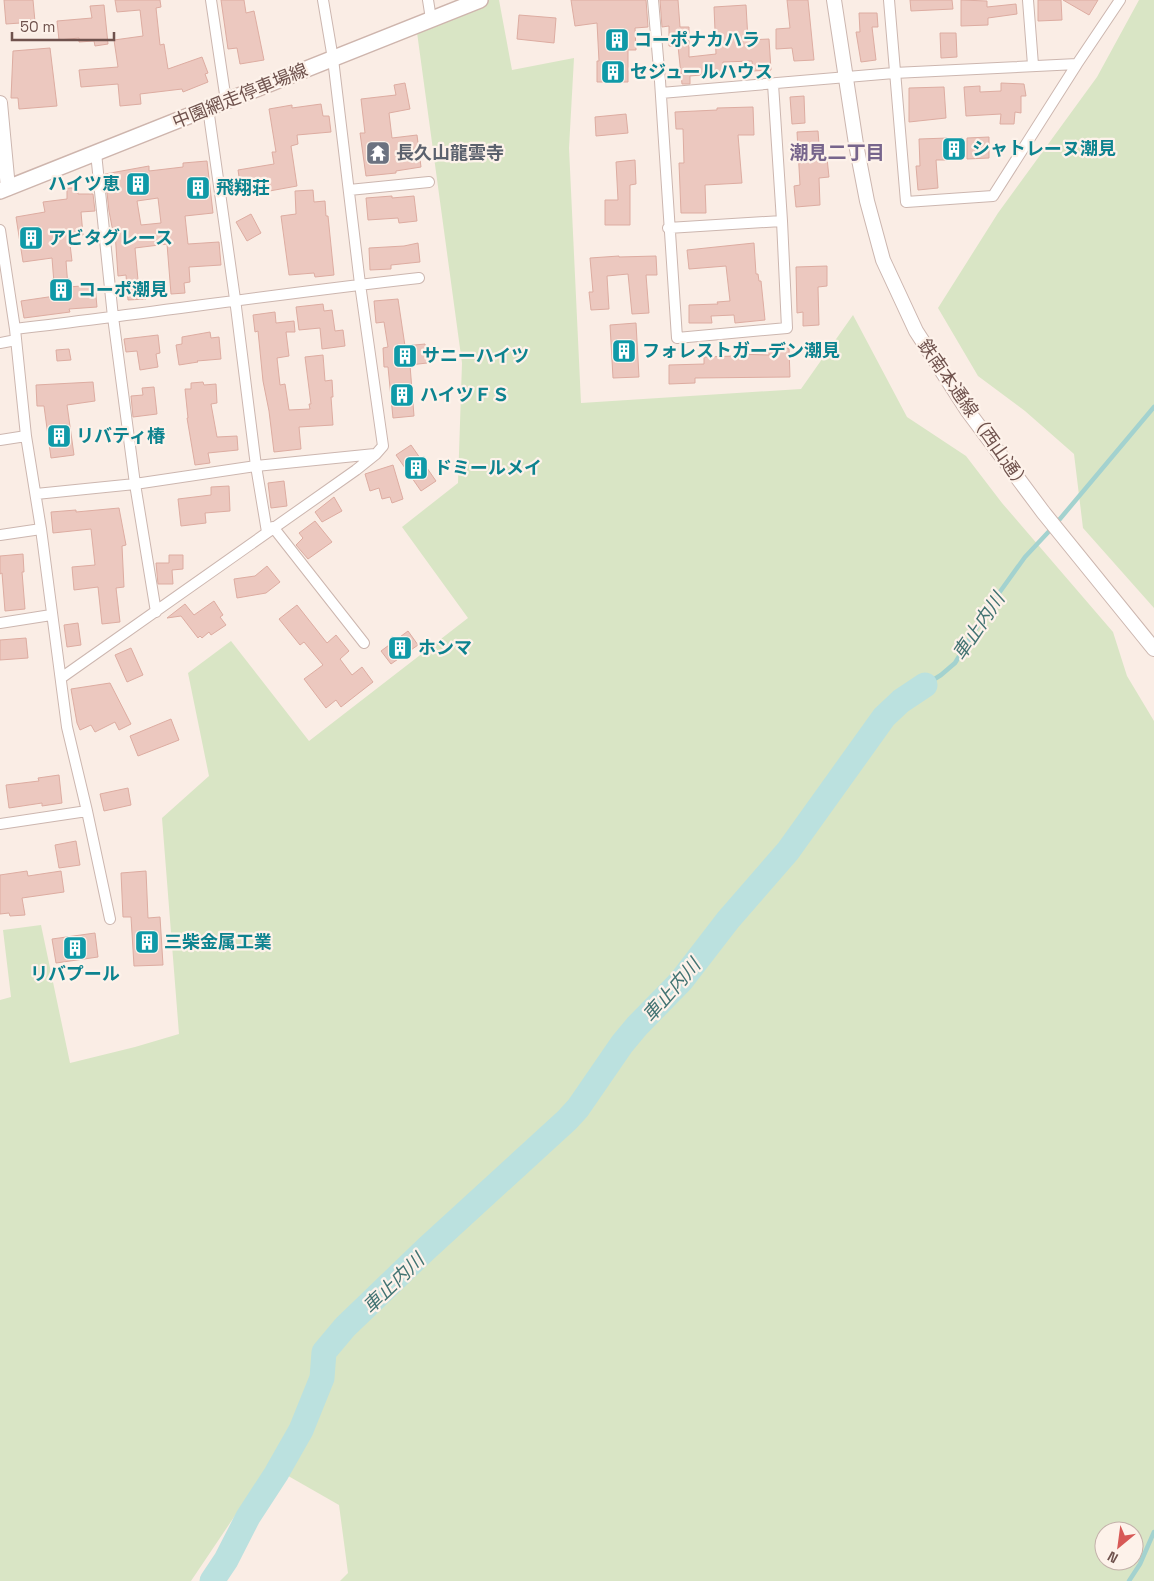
<svg xmlns="http://www.w3.org/2000/svg" width="1154" height="1581" font-family="'Space Grotesk','Noto Sans JP',sans-serif">
	<style>
		.green { fill: #d9e5c5; fill-rule: evenodd }
		.lines { fill: none; stroke-linecap: round; stroke-linejoin: round }
		.stream { stroke: #a3d2cf; stroke-width: 4.5 }
		.river { stroke: #bbe1df; stroke-width: 25 }
		.building { fill: #ecc8bf; stroke: #ddaca1; fill-rule: evenodd }
		.minor-casing { stroke: #ccb6af; stroke-width: 12 }
		.tertiary-casing { stroke: #ccb6af; stroke-width: 16 }
		.secondary-casing { stroke: #ceb5ad; stroke-width: 18 }
		.minor { stroke: #fff; stroke-width: 10 }
		.tertiary { stroke: #fff; stroke-width: 14 }
		.secondary { stroke: #fff; stroke-width: 15 }
		.labels { text-anchor: middle; stroke-width: 4.5; stroke-linejoin: round; paint-order: stroke }
		.culture-label { font-size: 18px; font-weight: bold; fill: #0d838f; stroke: #fdf2ea; text-anchor: start }
		.street-label { font-size: 18px; fill: #6f524d; stroke: #fdf2ea }
		.worship-label { font-size: 18px; font-weight: bold; fill: #5b616d; stroke: #fdf2ea; text-anchor: start }
		.neighbourhood-label { font-size: 19px; font-weight: bold; fill: #77658c; stroke: #fdf2ea }
		.water-label { font-size: 19px; font-style: italic; fill: #427372; stroke: #fdf2ea }
	</style>
	<rect width="100%" height="100%" fill="#faede5"/>
	<!-- green -->
	<path class="green" d="M480,0h19l13,70 62,-12 -5,90 12,255 220,-14 52,-74 54,102 59,39 36,47 111,129 14,44 27,45v860h-814l8,-8 -9,-68 -70,-40 -78,116h-191v-581l11,-3 -8,-67 38,-5 29,138 65,-16 44,-13 -17,-216 47,-42 -21,-103 43,-32 78,100 159,-123 -66,-91 56,-44 4,-120 -46,-338zM1104,1531h30v30h-30z
		M1139,0h15v608l-71,-80 -9,-74 -49,-43 -47,-35 -40,-68 60,-95 99,-136z"/>
	<g class="lines">
		<!-- stream -->
		<path class="stream" d="M925,685l16,-10 14,-12 34,-56 36,-50 29,-31 100,-119
			M1129,1581l11,-17 14,-32"/>
		<!-- river -->
		<path class="river" d="M212,1581l14,-21 22,-43 28,-43 25,-44 21,-52 2,-26 21,-25 81,-78 141,-129 11,-12 44,-64 15,-18 44,-45 47,-61 60,-69 96,-134 17,-16 24,-16"/>
	</g>
	<!-- building -->
	<path class="building" d="M4,0h29l2,22 -29,2z
		M115,0h45l1,7 -5,1 4,37 4,-1 4,25 34,-12 6,16 -3,1 3,8 -25,10 -1,-3 -42,5 1,10 -21,2 -2,-22 -37,3 -2,-17 39,-3 -4,-27 29,-4 -3,-26 -23,2z
		M221,0h23l2,13 8,-2 10,49 -24,4 -3,-16 -9,1z
		M571,0h75l2,27 -13,1 1,22h-8v32h-31v-21h2l-2,-38 -22,3z
		M660,0h18l2,27h9v30l27,-3 -2,-47 32,-2 2,35 21,-1 2,31 -18,1 -1,-10 -29,1 -1,11 -32,3v8h-8l-4,-38h-9v-20l-7,1z
		M787,0h21l6,60 -20,1 -2,-13 -16,1v-20l14,-1z
		M910,0h42l1,9 -42,2z
		M961,0l26,1v6l29,-3 1,10 -29,4v7l-27,1z
		M1038,0h23l1,20 -24,1z
		M1063,0h35l-9,15z
		M104,5l4,39 -13,2 -1,-5 -15,1v-4l-20,2 -2,-19 35,-3 -2,-12z
		M859,13h18l1,14h-6l4,33 -15,2 -5,-30h4z
		M519,15l37,3 -2,25 -37,-4z
		M940,33h16l1,24 -16,1z
		M50,48l7,58 -38,3 -1,-11h-7l2,-47z
		M405,83l5,26 -21,4 3,25 25,-3 4,32 -25,4v2l-30,3 -6,-43h5l-4,-34 35,-4 -2,-10z
		M1001,83l23,1 2,12h-5v17l-6,-1 -1,12h-14l1,-10 -35,2 -2,-29 16,-1v6l21,-1z
		M944,87l2,31 -37,4v-34z
		M804,96l1,27 -13,1 -2,-27z
		M321,104l2,12h6l2,16 -34,3 1,9 -7,2 6,40 -55,10 -4,-26 36,-6 -2,-12h4l-7,-43 23,-4v3z
		M753,107l1,28h-16l4,48 -37,2 1,28h-25l-2,-50h5l-1,-34h-7l-1,-17 42,-2v-2z
		M626,114l2,19 -32,3 -1,-19z
		M818,131l2,27h7l2,19 -10,1 1,27 -24,2 -2,-21 6,-1 -3,-53z
		M989,137v21l-22,1v-21z
		M948,138l1,22h-13l2,28 -20,2 -2,-24h4l-1,-27z
		M635,160l1,24 -6,1v40h-25v-25h13l-2,-38z
		M207,161l6,52 -28,3 3,28 31,-2 2,23 -32,2 1,15 -6,1 1,10 -14,1 -4,-50 -32,4 3,32h7l1,19 -18,1 -2,-25 -8,1 -3,-44h-2l-4,-21 -4,-37 44,-8v5l34,-4v-4zM158,198l3,25 -20,2 -4,-24z
		M67,188h11v6h15l2,17 -14,1 2,23 -14,1 3,25h-6l2,26 27,-2 2,22 -28,2 1,3 -46,6 -3,-17 34,-5 -3,-38 -29,4 -7,-45 29,-5 -2,-10 24,-3z
		M313,190l1,12 11,-1 1,15h2l6,59 -19,2 -1,-4 -25,2 -8,-59 15,-2 -1,-23z
		M392,196v2l22,-2 3,25 -18,2 -1,-5 -30,2 -2,-22z
		M251,214l10,19 -14,8 -11,-19z
		M418,243l2,19 -29,3v4l-21,1 -1,-22 35,-2z
		M754,243l2,31h2l1,7h2l4,39 -30,3 -1,-8 -23,1 1,7h-23v-18l29,-1 -1,-2 13,-1 -4,-35 -37,3 -2,-19z
		M619,256v1l37,-1 1,19h-11l3,38 -17,1 -4,-40 -21,2 2,33 -18,1 -2,-18h4l-3,-34z
		M827,266v20l-9,1 1,38 -16,1v-14l-6,1 -1,-46z
		M398,299l7,47 20,-2 2,19 -17,2 4,51 -21,2 -5,-51h-4l-1,-19 5,-1 -4,-25 -8,1 -2,-22z
		M323,304l1,7 8,-1 3,21 8,-1 2,16 -23,3 -2,-21 -21,2 -3,-23z
		M275,312l1,11 18,-2 1,11h-9l3,24 -12,2 3,27 5,-1 4,26 21,-1 -1,-5h2l-6,-47 18,-2 2,26 7,-1 1,17h-2l2,28 -34,2 2,22 -27,3 -5,-41 -6,-30 -5,-50 -3,1 -2,-17z
		M636,323l3,54 -26,1 -3,-53z
		M210,332l1,6 8,-1 2,22 -24,2 1,1 -19,3 -3,-20 6,-1v-7z
		M158,335l2,18 -4,1 2,13 -18,3 -3,-19 -11,1 -2,-13z
		M789,348l1,29 -95,1v5l-26,1v-19l35,-1v-7l32,-1v-2l33,1v-6z
		M69,349l2,11 -14,1 -1,-11z
		M93,382l2,19 -28,4 7,50 -23,3 -7,-52h-7l-1,-21z
		M203,382l1,3 12,-1 1,19 -6,1 6,33 20,-1 1,14 -30,3 2,10 -15,2 -8,-47h1l-3,-29h6v-6z
		M154,387l3,27 -24,3 -2,-21 12,-1 -1,-7z
		M411,445l25,36 -15,10 -25,-36z
		M393,465l10,34 -11,4 -2,-6 -8,2 -3,-11 -9,3 -5,-17z
		M284,481l3,25 -16,2 -3,-25z
		M229,486l1,25 -25,2 1,10 -25,3 -3,-27 33,-4v-8z
		M334,497l8,14 -20,11 -7,-10z
		M119,508l7,37 -4,1 2,41 -8,1 4,34 -18,2 -4,-37 -24,3 -2,-23 23,-2 -4,-36 -38,4 -2,-21 25,-2v2z
		M315,521l17,21 -24,17 -12,-14 7,-7 -4,-5z
		M23,554l1,18h-2l3,37 -20,2 -3,-38 -2,1v-18z
		M169,555h14v14l-11,1 1,14h-15l-2,-21h13z
		M267,566l13,16 -14,11 -29,5 -3,-19 21,-3z
		M214,601l9,14 -3,2 6,8 -15,10 -2,-3 -7,6 -2,-2 -2,2 -17,-22 -14,2 18,-14 9,11z
		M297,605l30,38 9,-8 13,16 -9,8 12,16 10,-8 11,15 -32,25 -5,-7 -10,8 -22,-29 19,-14 -19,-23 -4,3 -21,-26z
		M78,623l3,22 -14,2 -3,-22z
		M408,631l10,14 -27,19 -10,-13z
		M26,638l2,20 -28,2v-20z
		M131,648l12,27 -16,7 -12,-27z
		M110,683l21,41 -12,6 -4,-8 -20,10 -4,-7 -11,5 -3,-7 -6,-34z
		M171,719l8,21 -41,16 -8,-20z
		M59,775l3,28 -20,3v-3l-33,5 -3,-23 33,-4 -1,-3z
		M128,788l3,17 -27,6 -4,-17z
		M76,841l4,24 -21,3 -4,-23z
		M27,871l1,5 33,-5 3,21 -42,6 3,17 -15,1 -1,-3 -9,1v-39z
		M146,871l2,47 12,-1 3,48 -29,1 -3,-49h-8l-2,-44z
		M95,933l3,24 -42,6 -4,-24z"/>
	<g class="lines">
		<defs>
			<path id="minor" d="M211,0l15,101
				M428,0l3,19
				M653,0l7,81 17,257 110,-10 -5,-107
				M889,0l17,202 87,-6 84,-132
				M1028,0l5,65
				M661,93l233,-20 183,-9 43,-64
				M208,108l27,191 21,167 11,66
				M96,153l17,164 22,167 21,128
				M349,190l80,-8
				M668,228l114,-7 -9,-137
				M0,230l15,99 11,107 15,93 26,198 20,84 23,108
				M15,329c135,-16 269,-36 404,-51
				M0,343l16,-3
				M0,440l26,-4
				M36,494l99,-10 121,-18 119,-12
				M273,527l91,116
				M0,535l41,-6
				M0,623l51,-8
				M61,678l295,-208 20,-16 7,-8 -23,-162 -27,-225 -10,-59
				M0,824l87,-13"/>
			<path id="tertiary" d="M834,0l22,144 11,57 16,59 33,71 51,79 76,102 111,137
				M0,103l8,85"/>
			<path id="secondary" d="M0,191l480,-191"/>
		</defs>
		<!-- minor casing -->
		<use href="#minor" class="minor-casing"/>
		<!-- tertiary casing -->
		<use href="#tertiary" class="tertiary-casing"/>
		<!-- secondary casing -->
		<use href="#secondary" class="secondary-casing"/>
		<!-- minor -->
		<use href="#minor" class="minor"/>
		<!-- tertiary -->
		<use href="#tertiary" class="tertiary"/>
		<!-- secondary -->
		<use href="#secondary" class="secondary"/>
	</g>
	<!-- icons -->
	<defs>
		<symbol id="building-square" viewBox="-11 -11 22 22"><rect x="-9" y="-9" width="18" height="18" rx="4" fill="#0f9aa8" stroke="#fdf2ea"/><path d="M-4-6H4V6H1V3H-1V6H-4ZM-2.5-4.3h1.7v1.8h-1.7ZM.8-4.3h1.7v1.8H.8ZM-2.5-1h1.7V.8h-1.7ZM.8-1h1.7V.8H.8Z" fill="#fff"/></symbol>
		<symbol id="temple-square" viewBox="-11 -11 22 22"><rect x="-9" y="-9" width="18" height="18" rx="4" fill="#6b7280" stroke="#fdf2ea"/><path d="M0-6L5-2H3V0L6.5 2.5H4V6H1.5V3h-3V6H-4V2.5H-6.5L-3 0V-2H-5Z" fill="#fff"/></symbol>
	</defs>
	<g fill-rule="evenodd">
		<use href="#building-square" x="603" y="26" width="28" height="28"/>
		<use href="#building-square" x="599" y="58" width="28" height="28"/>
		<use href="#building-square" x="940" y="135" width="28" height="28"/>
		<use href="#temple-square" x="364" y="139" width="28" height="28"/>
		<use href="#building-square" x="124" y="170" width="28" height="28"/>
		<use href="#building-square" x="184" y="174" width="28" height="28"/>
		<use href="#building-square" x="17" y="224" width="28" height="28"/>
		<use href="#building-square" x="47" y="276" width="28" height="28"/>
		<use href="#building-square" x="610" y="337" width="28" height="28"/>
		<use href="#building-square" x="391" y="342" width="28" height="28"/>
		<use href="#building-square" x="388" y="381" width="28" height="28"/>
		<use href="#building-square" x="45" y="422" width="28" height="28"/>
		<use href="#building-square" x="402" y="454" width="28" height="28"/>
		<use href="#building-square" x="386" y="634" width="28" height="28"/>
		<use href="#building-square" x="133" y="928" width="28" height="28"/>
		<use href="#building-square" x="61" y="934" width="28" height="28"/>
	</g>
	<g class="labels">
		<!-- culture labels -->
		<g class="culture-label">
			<text x="634" y="46">コーポナカハラ</text>
			<text x="630" y="78">セジュールハウス</text>
			<text x="972" y="155">シャトレーヌ潮見</text>
			<text x="120" y="190" text-anchor="end">ハイツ恵</text>
			<text x="216" y="194">飛翔荘</text>
			<text x="48" y="244">アビタグレース</text>
			<text x="78" y="296">コーポ潮見</text>
			<text x="642" y="357">フォレストガーデン潮見</text>
			<text x="422" y="362">サニーハイツ</text>
			<text x="420" y="401">ハイツＦＳ</text>
			<text x="76" y="442">リバティ椿</text>
			<text x="434" y="474">ドミールメイ</text>
			<text x="418" y="654">ホンマ</text>
			<text x="164" y="948">三柴金属工業</text>
			<text x="75" y="980" text-anchor="middle">リバプール</text>
		</g>
		<!-- street labels -->
		<g class="street-label">
			<text transform="translate(240 96) rotate(-22)" y="6">中園網走停車場線</text>
			<text transform="translate(974 415) rotate(55)" y="6">鉄南本通線（西山通）</text>
		</g>
		<!-- worship labels -->
		<g class="worship-label">
			<text x="396" y="159">長久山龍雲寺</text>
		</g>
		<!-- neighbourhood labels -->
		<g class="neighbourhood-label">
			<text x="837" y="159">潮見二丁目</text>
		</g>
		<!-- water labels -->
		<g class="water-label">
			<text transform="translate(978 626) rotate(-56)" y="7">車止内川</text>
			<text transform="translate(671 990) rotate(-49)" y="7">車止内川</text>
			<text transform="translate(393 1283) rotate(-44)" y="7">車止内川</text>
		</g>
	</g>
	<!-- north arrow -->
	<g transform="translate(1119 1546) rotate(209)"><circle r="24" fill="#fdf2ea" stroke="#c4b2ab"/>
	<path d="M0-4L9 19L0 12L-9 19Z" fill="#d75956"/>
	<text y="-8" font-size="14" font-weight="bold" text-anchor="middle" fill="#6f524d">N</text>
	</g>
	<!-- scale -->
	<path d="M12 32v8h102v-8" fill="none" stroke="#6f524d" stroke-width="2.5"/>
	<text x="20" y="32" font-size="15" fill="#6f524d" stroke="#fdf2ea" stroke-width="4" paint-order="stroke">50 m</text>
</svg>
